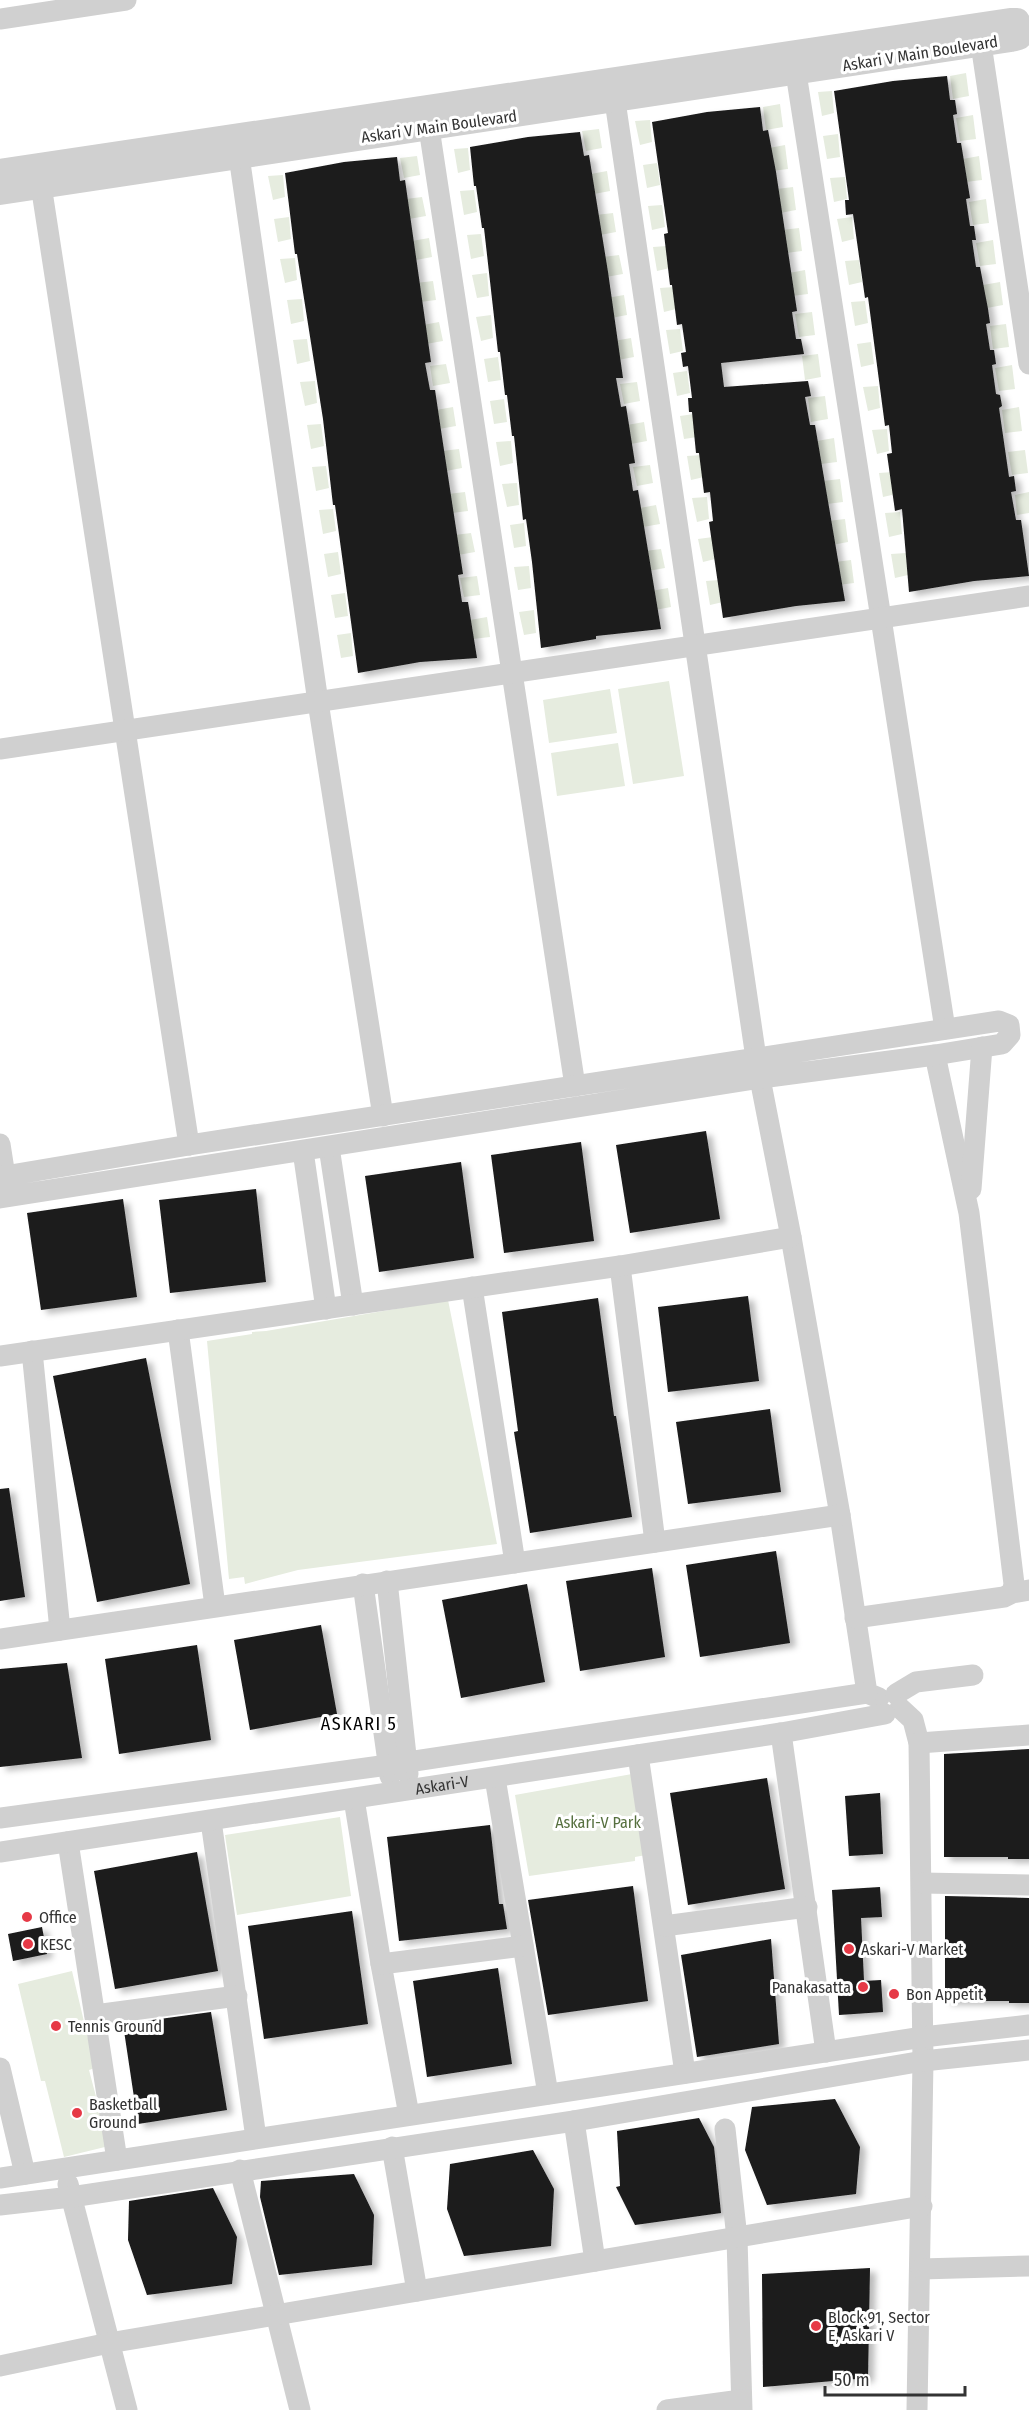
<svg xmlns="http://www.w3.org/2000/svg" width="1029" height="2410" font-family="'Fira Sans Condensed',sans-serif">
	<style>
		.green { fill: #e6ecdf }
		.building { fill: #1a1a1a; filter: url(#shadow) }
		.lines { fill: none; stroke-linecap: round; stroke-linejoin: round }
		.minor { stroke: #d0d0d0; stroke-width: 21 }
		.tertiary { stroke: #d0d0d0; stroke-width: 26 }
		.poi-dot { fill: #e63946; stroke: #fff; stroke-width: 2 }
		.labels { text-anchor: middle; stroke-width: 6; stroke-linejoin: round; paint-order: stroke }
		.street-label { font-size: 16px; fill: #333; stroke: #fff }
		.park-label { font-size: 16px; fill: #56703f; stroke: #fff }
		.poi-label { font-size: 16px; fill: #333; stroke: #fff; text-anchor: start }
		.neighbourhood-label { font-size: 18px; letter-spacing: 1.5px; fill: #000; stroke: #fff }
	</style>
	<defs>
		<filter id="shadow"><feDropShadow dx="6" dy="4" stdDeviation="3" flood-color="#0004"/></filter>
	</defs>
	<rect width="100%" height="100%" fill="#fff"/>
	<!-- green -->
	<path class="green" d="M966,73l3,23 -16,3 -3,-23z
		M832,91l2,22 -12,3 -4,-24z
		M780,104l3,23 -17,3 -3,-23z
		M973,115l3,24 -16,2 -4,-23z
		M650,120l2,22 -12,3 -5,-24z
		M599,129l3,19 -16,3 -4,-20z
		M838,134l2,23 -13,2 -4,-23z
		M785,145l3,24 -16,2 -3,-23z
		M468,148l2,22 -12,3 -4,-24z
		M417,156l3,19 -16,3 -4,-20z
		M979,156l3,24 -16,2 -3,-23z
		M657,163l3,22 -13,3 -4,-23z
		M607,171l3,20 -16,3 -3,-20z
		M283,175l2,22 -12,3 -5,-24z
		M845,177l2,22 -13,3 -4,-24z
		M793,187l3,23 -16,3 -3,-24z
		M474,190l3,22 -13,3 -4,-24z
		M422,197l4,19 -17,3 -3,-20z
		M986,199l3,24 -16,2 -4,-23z
		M662,205l3,22 -13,3 -4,-24z
		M613,213l3,19 -16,3 -4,-20z
		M289,217l2,22 -13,3 -4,-23z
		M852,217l2,22 -12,3 -5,-23z
		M799,228l3,23 -16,2 -4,-23z
		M481,234l3,22 -13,3 -4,-24z
		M429,238l3,19 -16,3 -4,-19z
		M993,240l3,24 -16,2 -4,-23z
		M667,246l3,22 -13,3 -4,-24z
		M619,255l4,19 -17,3 -3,-20z
		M295,258l2,22 -12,3 -5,-24z
		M859,260l3,22 -13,3 -4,-24z
		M805,270l3,24 -16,2 -3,-23z
		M487,273l2,23 -12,2 -5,-23z
		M433,281l3,19 -16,2 -4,-19z
		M1000,282l3,23 -16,3 -4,-23z
		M674,287l2,22 -12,3 -4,-24z
		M624,295l3,20 -16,3 -4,-20z
		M302,299l2,22 -13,3 -4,-24z
		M865,301l3,22 -13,3 -4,-24z
		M812,312l3,23 -16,2 -4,-23z
		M491,315l2,23 -12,3 -5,-24z
		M439,322l4,19 -17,3 -3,-19z
		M1006,324l3,23 -16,2 -3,-23z
		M680,329l3,22 -13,3 -4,-24z
		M631,338l3,19 -16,3 -4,-19z
		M307,339l3,22 -13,3 -4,-24z
		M871,342l3,22 -13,3 -4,-23z
		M818,354l3,23 -16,3 -3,-24z
		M498,357l3,23 -13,2 -4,-23z
		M446,364l4,19 -17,3 -3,-20z
		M1012,365l3,24 -16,2 -4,-23z
		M687,371l3,22 -13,3 -4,-23z
		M315,381l2,22 -12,3 -5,-24z
		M637,382l3,19 -16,3 -4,-20z
		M878,386l2,22 -12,3 -5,-24z
		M825,396l3,23 -17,3 -3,-24z
		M504,399l3,23 -13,2 -4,-23z
		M453,407l3,19 -17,3 -3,-19z
		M1019,407l3,24 -17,2 -3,-23z
		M694,414l3,23 -13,2 -4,-23z
		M644,422l3,19 -16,3 -4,-19z
		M321,424l3,22 -13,3 -4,-24z
		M887,429l2,22 -12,3 -5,-24z
		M834,438l3,24 -16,2 -4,-23z
		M511,441l2,22 -13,3 -4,-24z
		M459,449l3,19 -16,3 -4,-20z
		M1025,450l3,23 -16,2 -4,-23z
		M702,455l2,22 -13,3 -4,-24z
		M650,465l3,18 -16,3 -4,-19z
		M326,466l3,22 -13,3 -4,-24z
		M893,472l3,22 -13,3 -4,-24z
		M840,479l3,23 -16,2 -4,-23z
		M517,483l2,22 -12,2 -5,-23z
		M465,492l3,19 -16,2 -4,-19z
		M1029,492v21l-12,2 -2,-20z
		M707,497l2,22 -12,3 -5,-24z
		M656,505l4,19 -17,3 -3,-19z
		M333,509l3,22 -13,3 -4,-24z
		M900,512l2,22 -13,3 -4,-24z
		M845,519l3,23 -16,3 -4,-24z
		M524,523l2,23 -12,2 -4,-23z
		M471,533l4,19 -17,3 -3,-20z
		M713,537l2,22 -12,3 -5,-23z
		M661,549l4,19 -17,3 -3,-20z
		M338,552l3,22 -13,3 -4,-23z
		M906,553l2,22 -13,3 -4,-24z
		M851,560l3,23 -16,2 -3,-23z
		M529,566l2,22 -13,2 -4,-23z
		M477,576l3,19 -16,2 -4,-19z
		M720,580l3,22 -13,3 -4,-24z
		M668,588l3,19 -16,3 -4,-19z
		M345,593l3,23 -13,2 -4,-23z
		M534,610l2,23 -12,2 -5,-23z
		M487,617l3,20 -17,2 -3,-19z
		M351,633l2,23 -12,2 -4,-23z
		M669,681l15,95 -51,8 -15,-95z
		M610,689l7,44 -68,10 -6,-43z
		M618,743l7,43 -68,10 -6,-43z
		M448,1300l49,244 -199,26 -53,14 -1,-7 -15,2 -22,-238 45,-7v-2l14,-1z
		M632,1774l14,81 -11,2v4l-106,15 -14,-81z
		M340,1817l11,79 -114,19 -12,-80z
		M72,1971l23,97 -6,2 20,76 -45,11 -19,-76h-4l-23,-97z"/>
	<!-- building -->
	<path class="building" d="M947,76l3,24h5l2,14 -4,1 4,28h4l9,55 -4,1 4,27h4l2,14h-4l4,27h4l8,42 2,14 -4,1 4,26h4l2,14 -4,1 4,29 4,1 2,11 -3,2 10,69 5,-1 2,15 -5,1 5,28h5l8,56 -55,5 -65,11 -7,-83 -7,2 -8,-57 5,-1 -3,-28 -4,1 -17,-129 -3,1 -12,-84 -7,1 -1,-15h4l-15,-109 59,-10z
		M760,107l3,24 5,-1 8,42 21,139 -5,1 4,27h5l3,15 -83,9 3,24 84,-6 3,15 -6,1 5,28h5l30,176 -49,5 -73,12 -12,-82 -2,-14 4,-1 -3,-29 -6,1 -5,-40h-3l-4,-41h-3l-1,-14h4l-4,-32 -5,1 -2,-14 5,-1 -4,-28 -5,1 -5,-40h-2l-6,-51 4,-1 -16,-111 55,-10z
		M580,132l4,24 5,-1 19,117 15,106h-7l5,29 5,-1 9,57 -6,1 4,27 5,-1 23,139 -65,7v3l-55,9 -9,-86 -6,-43 -3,1 -9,-84h-2l-5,-41h-2l-5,-43h-2l-14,-124h-2l-6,-42h-2l-4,-39 58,-10z
		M397,157l3,24 5,-1 26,182 -6,1 5,27h5l7,47 21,137 -5,1 4,27h6l9,56 -57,4 -62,11 -23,-168h-2l-10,-86 -26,-165h-2l-10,-81 59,-11z
		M706,1131l14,88 -90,14 -14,-88z
		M581,1142l13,99 -90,12 -13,-98z
		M461,1162l13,96 -95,14 -14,-96z
		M256,1189l10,93 -96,11 -11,-93z
		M123,1199l14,98 -96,13 -14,-97z
		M748,1296l11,85 -91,11 -10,-85z
		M598,1298l16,118h2l16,101 -102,16 -16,-101 4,-1 -16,-119z
		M146,1358l44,226 -93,18 -44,-226z
		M770,1409l11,83 -93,12 -12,-82z
		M9,1488l16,109 -25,4v-112z
		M776,1551l14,92 -90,14 -14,-92z
		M652,1568l13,89 -85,14 -14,-90z
		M527,1584l18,98 -84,16 -19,-98z
		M321,1625l16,89 -87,16 -16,-90z
		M197,1645l14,95 -92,14 -14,-95z
		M67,1663l15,95 -82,9v-98z
		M1029,1749v110h-21v-2h-64v-103z
		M767,1778l18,111 -97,16 -18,-112z
		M880,1793l3,61 -34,2 -4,-60z
		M490,1825l9,79h4l4,25 -108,12 -12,-104z
		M197,1852l21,119 -103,18 -21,-118z
		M633,1886l15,115 -100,14 -20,-115z
		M880,1887l2,30 -21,1 3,63 17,-1 2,32 -44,3 -7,-125z
		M945,1896l84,2v105h-20v-2h-64z
		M352,1911l16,113 -104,15 -16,-113z
		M42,1927l5,27 -34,7 -5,-27z
		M771,1939l8,105 -82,13 -16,-102z
		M498,1968l14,96 -85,13 -14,-96z
		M211,2012l16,98 -89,14 -15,-100z
		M835,2099l25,48 -4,47 -89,11 -22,-55 7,-43z
		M699,2118l15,29 7,66 -86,12 -19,-38 4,-1 -3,-55z
		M533,2150l21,39 -3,57 -87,10 -17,-47 3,-45z
		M354,2174l20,41 -2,50 -93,10 -19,-78 1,-16z
		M213,2188l24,49 -5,47 -85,11 -19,-55 1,-39z
		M870,2268l-2,110 -105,9 -1,-113z"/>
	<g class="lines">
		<!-- minor -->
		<g class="minor">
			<path d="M0,19l126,-19"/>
			<path d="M981,44l48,320"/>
			<path d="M796,73l149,956"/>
			<path d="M615,101l141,957 35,179 49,278 27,178 12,5"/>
			<path d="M429,128l146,958"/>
			<path d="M239,156l79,546 65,414"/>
			<path d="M41,185l148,960"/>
			<path d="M0,749l1029,-153"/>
			<path d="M935,1055l34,158 45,371 -2,9"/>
			<path d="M0,1144l5,32"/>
			<path d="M329,1147l24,158"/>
			<path d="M303,1151l23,158"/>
			<path d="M0,1177l189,-32 810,-124 10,4 1,10 -8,9 -67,11 -174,23 -761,120"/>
			<path d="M971,1189l11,-142"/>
			<path d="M620,1266l35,276"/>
			<path d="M472,1287l43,276"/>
			<path d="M178,1330l37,276"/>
			<path d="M32,1351l28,279"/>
			<path d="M0,1356l620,-90 171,-29"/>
			<path d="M387,1581l21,193"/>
			<path d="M363,1584l27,192"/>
			<path d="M855,1618l149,-21 8,-4 17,-3"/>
			<path d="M0,1639l840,-124"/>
			<path d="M896,1694l20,-12 57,-7"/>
			<path d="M900,1708l13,12 6,23 4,318 -6,349"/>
			<path d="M781,1733l45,319"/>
			<path d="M919,1743l110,-8"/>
			<path d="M638,1755l47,318"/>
			<path d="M495,1778l53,316"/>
			<path d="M354,1799l27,165 28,151"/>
			<path d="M0,1818l388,-53 479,-72"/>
			<path d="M211,1821l45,317"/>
			<path d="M68,1842l49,318"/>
			<path id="s1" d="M0,1852l781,-119 104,-19"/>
			<path d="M922,1883l107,2"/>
			<path d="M664,1926l143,-19"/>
			<path d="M381,1964l142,-18"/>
			<path d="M95,2015l142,-19"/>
			<path d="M0,2068l25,106"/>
			<path d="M574,2121l21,140"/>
			<path d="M725,2129l12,109 5,172"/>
			<path d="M392,2147l25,144"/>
			<path d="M240,2170l60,240"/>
			<path d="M0,2178l923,-141 106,-12"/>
			<path d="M68,2184l59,226"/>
			<path d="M0,2205l71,-8 503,-76 349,-60 106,-11"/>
			<path d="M921,2269l108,-3"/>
			<path d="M0,2366l109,-23 813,-137"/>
			<path d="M667,2410l74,-10"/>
		</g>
		<!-- tertiary -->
		<path class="tertiary" d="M0,172l1010,-151h7l5,11 -3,5 -8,2 -1011,153"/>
	</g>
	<!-- markers -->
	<g class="poi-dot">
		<circle cx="27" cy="1917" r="6"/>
		<circle cx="28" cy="1944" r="6"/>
		<circle cx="849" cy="1949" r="6"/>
		<circle cx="863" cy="1987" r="6"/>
		<circle cx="894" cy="1994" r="6"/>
		<circle cx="56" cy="2026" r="6"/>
		<circle cx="77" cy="2113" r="6"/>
		<circle cx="816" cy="2326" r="6"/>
	</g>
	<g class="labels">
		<!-- street labels -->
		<g class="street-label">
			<text transform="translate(920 53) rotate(-9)" y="6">Askari V Main Boulevard</text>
			<text transform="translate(439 126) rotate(-8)" y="6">Askari V Main Boulevard</text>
			<text dy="6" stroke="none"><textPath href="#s1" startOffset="447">Askari-V</textPath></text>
		</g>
		<!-- park labels -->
		<g class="park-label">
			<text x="598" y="1828">Askari-V Park</text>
		</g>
		<!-- poi labels -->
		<g class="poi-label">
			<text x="39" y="1923">Office</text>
			<text x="40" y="1950">KESC</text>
			<text x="861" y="1955">Askari-V Market</text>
			<text x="851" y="1993" text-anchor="end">Panakasatta</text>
			<text x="906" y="2000">Bon Appetit</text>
			<text x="68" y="2032">Tennis Ground</text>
			<text x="89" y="2110">Basketball<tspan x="89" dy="18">Ground</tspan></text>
			<text x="828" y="2323">Block 91, Sector<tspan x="828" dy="18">E, Askari V</tspan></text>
		</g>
		<!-- neighbourhood labels -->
		<g class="neighbourhood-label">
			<text x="359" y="1730">ASKARI 5</text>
		</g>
	</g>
	<!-- scale -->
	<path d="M825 2386v9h140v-9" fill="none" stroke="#333333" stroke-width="3"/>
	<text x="834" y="2386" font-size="18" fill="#333333" stroke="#ffffff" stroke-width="4.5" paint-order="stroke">50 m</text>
</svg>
